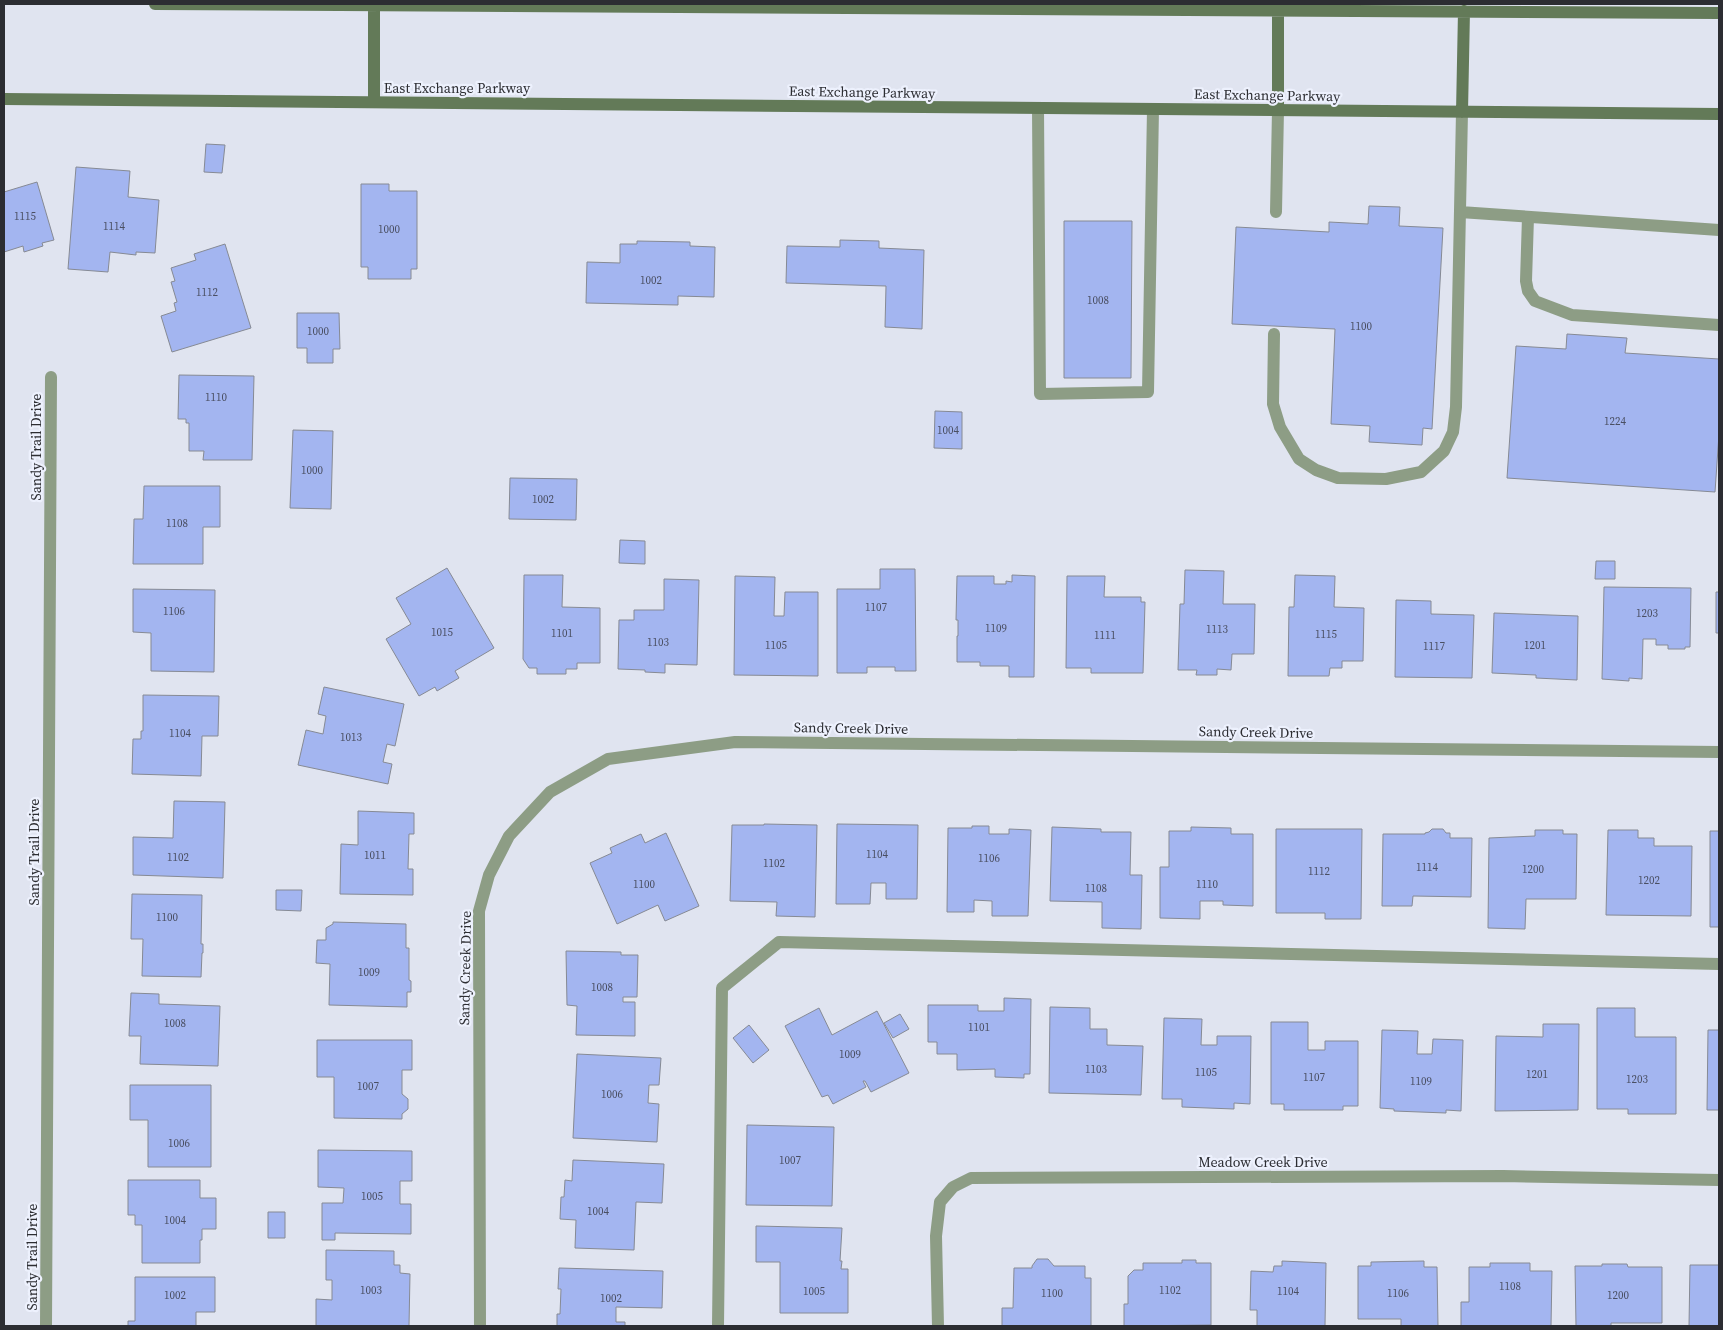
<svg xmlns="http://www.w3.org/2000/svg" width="1723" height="1330" font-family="'Source Serif 4',serif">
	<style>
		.building { fill: #a3b5f0; stroke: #868a94 }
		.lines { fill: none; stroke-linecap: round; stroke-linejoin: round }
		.service { stroke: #8d9d85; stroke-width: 12 }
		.minor { stroke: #8d9d85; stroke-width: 12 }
		.secondary { stroke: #637a58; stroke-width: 12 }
		.labels { text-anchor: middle; stroke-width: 4.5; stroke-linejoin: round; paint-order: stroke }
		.number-label { font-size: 11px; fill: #4a4f62 }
		.street-label { font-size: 14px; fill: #2c2d32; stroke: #edf1fd }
	</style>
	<rect width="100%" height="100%" fill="#e0e4f0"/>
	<!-- building -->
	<path class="building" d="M206,144l19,1 -3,28 -18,-1z
		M76,167l54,4 -2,26 31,3 -4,53 -19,-1v3l-26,-3 -2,20 -40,-3z
		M37,182l17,58 -12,3 1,3 -19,6 -1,-6 -19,6v-60z
		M361,184h28v7h28v78h-6v10h-43v-12h-7z
		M1369,206l31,1 -1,19 44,2 -11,201 -9,-1 -1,17 -53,-3 1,-16 -39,-2 4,-95 -103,-5 4,-97 93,5v-10l39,2z
		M1064,221h68l-1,157h-67z
		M840,240l39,1v7l45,2 -2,79 -37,-2 1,-41 -100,-3 1,-37 53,1z
		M637,241l53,1v4l25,1 -1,50 -36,-1v9l-92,-2 1,-41 33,1v-19h17z
		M225,244l26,84 -79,24 -11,-36 15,-5 -2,-8 3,-1 -6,-20 4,-1 -4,-13 25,-8 -2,-6z
		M297,313h42l1,36h-7v14h-26v-15h-10z
		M1567,334l60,4 -2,15 94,6v75l-4,58 -208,-14 9,-132 50,3z
		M179,375l75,1 -2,84h-49l1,-9h-15v-28h-3v-4h-8z
		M935,411l27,1v37l-28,-1z
		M293,430l40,1 -2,78 -41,-1z
		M510,478l67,1 -1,41 -67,-1z
		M144,486h76v41h-17v37h-70l1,-45h9z
		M620,540l25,1v23l-26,-1z
		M1596,561h19v18h-20z
		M447,568l47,80 -39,23 4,7 -22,13 -2,-4 -16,9 -33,-57 25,-15 -15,-26z
		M880,569h35l1,102h-21v-4h-28v6h-30v-84h43z
		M1185,570l39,1 -1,33h32l-1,50h-22l-1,16 -14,-1v6h-21l1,-5h-19l2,-66h4z
		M524,575h39l-1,32 38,1v55h-23v6h-11v5h-29v-6h-8l-6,-9z
		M1012,575l23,1 -1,101h-25v-11h-29v-4h-23v-26h1v-16h-2l1,-44h37v8h12v-3l6,1z
		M1295,575l40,1 -1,31 30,1 -1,53h-21v7h-12l-1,8h-41l1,-69h5z
		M735,576l40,1 -1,39h10l1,-24h33v84l-84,-1z
		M1067,576h38l-1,21h37v5h4l-2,71h-52v-5h-25z
		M664,579l35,1 -2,85 -32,-1v9l-20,-1v-2l-27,-1 1,-49h15v-10h30z
		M1604,587l87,1 -1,59h-5v2h-17v-4h-12v-6h-13l-1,40 -13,-1v3l-27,-2z
		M133,589l82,1 -1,82 -63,-1v-38l-18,-1z
		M1716,592h3v41h-3z
		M1396,600l35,1v13l43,1 -2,63 -77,-1z
		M1494,613l84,3 -1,64 -41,-2v-3l-44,-2z
		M324,687l80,17 -9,42 -8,-2 -4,18 9,2 -4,20 -90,-19 8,-35 17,4 3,-18 -8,-2z
		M143,695l76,1 -1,40h-16l-1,40 -69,-2 1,-35h8v-8h2z
		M174,801l51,1 -2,76 -90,-3v-38l40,1z
		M358,811l56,2v21h-5l-1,35h5v26l-73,-1 1,-50 17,1z
		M764,824l53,1 -2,92 -39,-1 1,-14 -47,-1 2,-76h32z
		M837,824l81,1 -1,74h-31v-16h-15l-1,21h-34z
		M972,826h17v8h20v-5l22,1 -3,86h-36v-15l-18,-1v12h-27l1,-84h24z
		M1052,827l49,2v3h30l-1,43h12l-1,54 -39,-1v-26l-52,-1z
		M1191,827l40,1v6h22v72l-30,-1v-4h-23v18l-40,-1v-51h9v-36h22z
		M1276,829h86l-1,90h-36v-6h-49z
		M1432,829h11l3,4h4v5h22l-1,59 -58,-1 -1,10h-30l1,-72h42v-1l4,-1z
		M1535,830h28v4h14l-1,65h-50l-1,30 -37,-1 1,-90 46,-2z
		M1608,830h30v8h16v8h38l-1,70 -85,-1z
		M1710,831h9v96h-9z
		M666,833l33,73 -34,15 -7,-16 -41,19 -27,-61 22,-10 -2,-5 31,-14 4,9z
		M276,890h26l-1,21 -25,-1z
		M132,894l70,1 -1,49h2v9h-1l-1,24 -59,-1 1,-37h-12z
		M333,922l73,2v24h3v32l2,1v11h-4v15l-78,-2 1,-41 -14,-1 1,-23h9v-12l7,-4z
		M566,951l55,1v3h17l-1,42h-14v5h12v34l-59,-1 1,-29 -10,-1z
		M131,993l28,1v10l61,2 -2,60 -78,-2 1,-28h-12z
		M1004,998l27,1 -1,75h-6v4l-29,-1v-8l-38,1v-16h-20v-12h-9v-37h50v6h26z
		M1050,1007l40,1v21h17v16l36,1 -2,49 -92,-2z
		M819,1008l13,27 45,-24 32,62 -38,19 -6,-11h-2l3,6 -33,17 -5,-9 -6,2 -37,-71z
		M1597,1008h38v29h41v77h-48v-5h-31z
		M900,1014l9,15 -16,9 -9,-15z
		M1164,1018l38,1 -1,26h16v-9h34l-1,68 -16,-1v6l-52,-2v-8h-20z
		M1271,1022h37v28h17v-9h33v65h-15v4h-59v-6h-13z
		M1543,1024h36l-1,86 -83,1 1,-75 47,1z
		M749,1025l20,25 -16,13 -20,-25z
		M1382,1030l36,1 -1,23h15l1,-15 30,1 -2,71 -15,-1v3l-52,-2v-2l-14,-1z
		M1708,1030h11v80h-12z
		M317,1040h95v30h-10v24l6,5v10l-6,5v5l-68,-1v-41h-17z
		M577,1054l84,4 -2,27h-10l-1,18 11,1 -2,38 -84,-4z
		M130,1085h81v82h-63v-47h-18z
		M747,1125l87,2 -2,79 -86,-1z
		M318,1150l94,1v30h-12v23h11v30l-76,-1v7h-13v-37h21l1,-15 -26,-1z
		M573,1160l91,4 -2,39 -26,-1 -2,48 -59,-2 1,-28 -16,-1 1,-22h3l1,-17 7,1z
		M128,1180h72v18h16v31h-14v11h-2v23h-58v-38h-7v-10h-7z
		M268,1212h17v26h-17z
		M756,1226l86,2 -2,33h2l-1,8h7v44h-68v-51h-24z
		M326,1250l68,1v14h6v8l10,1 -1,52h-93v-27l16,1v-20h-6z
		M1037,1259h11l6,7h31v12h6v48h-89v-18h11l1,-40h18v-2z
		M1182,1260h14v3h15v62l-87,1v-22h4v-28l6,-6h9v-7h39z
		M1282,1261l44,2 -1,63h-68v-16h-7l1,-39 22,1 1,-6h8z
		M1424,1261v6h13l1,59h-37v-7h-43v-53h13v-4z
		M1490,1263h40v8h22l-1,55h-90v-24h8v-35h21z
		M1602,1264h25l1,3h34v56h-51v3h-35l-1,-60h27z
		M1690,1265h29v61h-30z
		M559,1268l104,3 -1,37 -46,-1v15h9v4h-68v-12h3l1,-25h-3z
		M135,1277h80v35h-19v14h-68v-5h7z"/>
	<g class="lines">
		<!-- service -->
		<path class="service" d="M1038,108l2,286 108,-2 5,-283
			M1276,212l2,-102
			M1460,212l259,18
			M1528,217l-2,64 2,10 7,10 37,14 147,10
			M1274,334l-1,70 7,23 19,32 17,11 22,8 48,1 35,-7 23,-21 9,-19 3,-25 6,-295
			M718,1326l4,-338 57,-46 940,22"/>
		<!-- minor -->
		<path class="minor" d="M46,1326l5,-949
			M480,1326l-1,-415 10,-36 20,-39 41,-44 58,-33 127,-17 984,10
			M938,1326l-2,-90 4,-34 13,-15 18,-9 532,-2 216,4"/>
		<!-- secondary -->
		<path class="secondary" d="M155,4l1564,9
			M374,5v97
			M1278,10v100
			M4,99l1715,15
			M1462,112l2,-101"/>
	</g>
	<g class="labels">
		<!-- number labels -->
		<g class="number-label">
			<text x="25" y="220">1115</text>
			<text x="114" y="230">1114</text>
			<text x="389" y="233">1000</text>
			<text x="651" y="284">1002</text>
			<text x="207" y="296">1112</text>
			<text x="1098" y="304">1008</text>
			<text x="1361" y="330">1100</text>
			<text x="318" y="335">1000</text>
			<text x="216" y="401">1110</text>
			<text x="1615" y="425">1224</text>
			<text x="948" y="434">1004</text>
			<text x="312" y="474">1000</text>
			<text x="543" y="503">1002</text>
			<text x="177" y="527">1108</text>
			<text x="876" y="611">1107</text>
			<text x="174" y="615">1106</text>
			<text x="1647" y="617">1203</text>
			<text x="996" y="632">1109</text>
			<text x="1217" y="633">1113</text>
			<text x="442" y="636">1015</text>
			<text x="562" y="637">1101</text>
			<text x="1326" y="638">1115</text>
			<text x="1105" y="639">1111</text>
			<text x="658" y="646">1103</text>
			<text x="776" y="649">1105</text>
			<text x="1535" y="649">1201</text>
			<text x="1434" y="650">1117</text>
			<text x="180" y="737">1104</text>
			<text x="351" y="741">1013</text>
			<text x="877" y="858">1104</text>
			<text x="375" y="859">1011</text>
			<text x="178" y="861">1102</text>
			<text x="989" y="862">1106</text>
			<text x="774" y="867">1102</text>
			<text x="1427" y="871">1114</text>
			<text x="1533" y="873">1200</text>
			<text x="1319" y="875">1112</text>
			<text x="1649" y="884">1202</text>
			<text x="644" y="888">1100</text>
			<text x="1207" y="888">1110</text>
			<text x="1096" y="892">1108</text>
			<text x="167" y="921">1100</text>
			<text x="369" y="976">1009</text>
			<text x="602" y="991">1008</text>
			<text x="175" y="1027">1008</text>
			<text x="979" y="1031">1101</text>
			<text x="850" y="1058">1009</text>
			<text x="1096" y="1073">1103</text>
			<text x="1206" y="1076">1105</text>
			<text x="1537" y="1078">1201</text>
			<text x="1314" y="1081">1107</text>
			<text x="1637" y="1083">1203</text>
			<text x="1421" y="1085">1109</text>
			<text x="368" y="1090">1007</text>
			<text x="612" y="1098">1006</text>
			<text x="179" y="1147">1006</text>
			<text x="790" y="1164">1007</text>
			<text x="372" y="1200">1005</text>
			<text x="598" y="1215">1004</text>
			<text x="175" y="1224">1004</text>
			<text x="1510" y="1290">1108</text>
			<text x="371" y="1294">1003</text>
			<text x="1170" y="1294">1102</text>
			<text x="814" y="1295">1005</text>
			<text x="1288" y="1295">1104</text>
			<text x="1052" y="1297">1100</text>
			<text x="1398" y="1297">1106</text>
			<text x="175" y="1299">1002</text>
			<text x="1618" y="1299">1200</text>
			<text x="611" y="1302">1002</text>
		</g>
		<!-- street labels -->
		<g class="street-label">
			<text x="457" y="93">East Exchange Parkway</text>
			<text transform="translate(862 92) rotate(1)" y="5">East Exchange Parkway</text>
			<text transform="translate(1267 95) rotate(1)" y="5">East Exchange Parkway</text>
			<text transform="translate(36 447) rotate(-90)" y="5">Sandy Trail Drive</text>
			<text transform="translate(851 728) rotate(1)" y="5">Sandy Creek Drive</text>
			<text transform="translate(1256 732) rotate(1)" y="5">Sandy Creek Drive</text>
			<text transform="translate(34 852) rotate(-90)" y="5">Sandy Trail Drive</text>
			<text transform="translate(465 968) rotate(-89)" y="5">Sandy Creek Drive</text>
			<text x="1263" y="1167">Meadow Creek Drive</text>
			<text transform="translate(32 1257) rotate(-90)" y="5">Sandy Trail Drive</text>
		</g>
	</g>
	<!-- border -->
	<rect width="1723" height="1330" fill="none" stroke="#2c2d32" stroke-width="10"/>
</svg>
